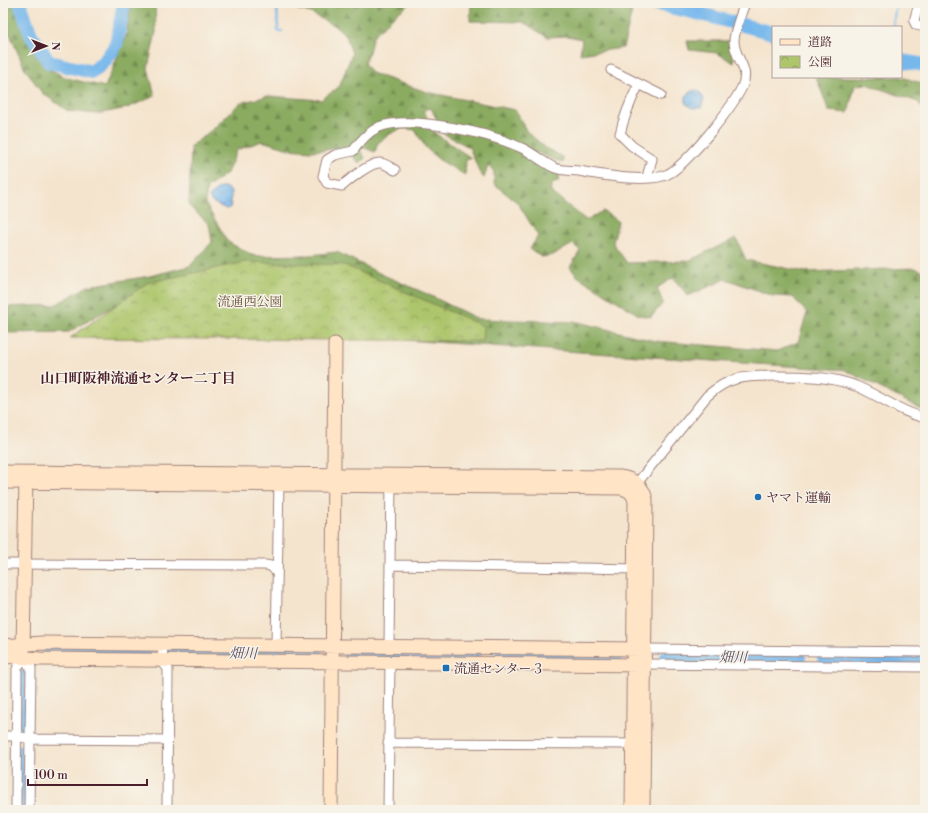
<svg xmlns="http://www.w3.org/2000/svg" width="928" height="813" font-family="'Libre Bodoni','Noto Serif JP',serif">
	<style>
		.forest { fill: url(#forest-firs); stroke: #6a6546; fill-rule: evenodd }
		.park { fill: url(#park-crowns); stroke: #7c724c }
		.water { fill: url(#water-waves); stroke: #606c8c }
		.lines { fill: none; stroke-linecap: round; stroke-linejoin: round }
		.stream { stroke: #77b8ec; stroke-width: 2.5 }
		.river { stroke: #77b8ec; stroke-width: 14 }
		.street-casing { stroke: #9f827c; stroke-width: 11 }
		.secondary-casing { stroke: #9f827c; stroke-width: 15 }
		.street { stroke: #fff; stroke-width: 9 }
		.secondary { stroke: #ffe4c6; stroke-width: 13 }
		.poi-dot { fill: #1f6fb2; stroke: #f7f3e8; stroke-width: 1.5 }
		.labels { text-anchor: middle; stroke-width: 3; stroke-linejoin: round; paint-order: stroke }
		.park-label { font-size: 13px; fill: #68513e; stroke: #f7f3e8 }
		.poi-label { font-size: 13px; fill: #4a1f2b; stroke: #f7f3e8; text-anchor: start }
		.neighbourhood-label { font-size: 14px; font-weight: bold; fill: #4a1f2b; stroke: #f7f3e8 }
		.water-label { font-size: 14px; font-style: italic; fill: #584d65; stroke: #f7f3e8 }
	</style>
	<defs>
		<pattern id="forest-firs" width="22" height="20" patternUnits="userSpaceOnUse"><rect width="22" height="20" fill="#8aab60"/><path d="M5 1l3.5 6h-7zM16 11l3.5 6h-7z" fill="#738b4f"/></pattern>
		<pattern id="park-crowns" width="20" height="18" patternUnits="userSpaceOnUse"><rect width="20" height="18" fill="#adc66c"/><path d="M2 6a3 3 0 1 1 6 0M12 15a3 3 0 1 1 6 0" fill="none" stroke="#8fa059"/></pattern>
		<pattern id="water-waves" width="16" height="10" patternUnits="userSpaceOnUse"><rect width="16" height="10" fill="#77b8ec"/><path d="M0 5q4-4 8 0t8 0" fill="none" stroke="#6495bf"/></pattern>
	</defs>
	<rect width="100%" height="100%" fill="#f7f3e8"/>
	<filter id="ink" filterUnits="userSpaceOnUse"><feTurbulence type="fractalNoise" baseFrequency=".025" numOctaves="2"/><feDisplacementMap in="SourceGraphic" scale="8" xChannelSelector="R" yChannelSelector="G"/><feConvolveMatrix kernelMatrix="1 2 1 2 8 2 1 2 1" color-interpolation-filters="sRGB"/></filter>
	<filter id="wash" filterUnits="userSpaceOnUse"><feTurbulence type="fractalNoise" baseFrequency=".012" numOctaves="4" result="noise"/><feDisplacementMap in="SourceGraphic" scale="16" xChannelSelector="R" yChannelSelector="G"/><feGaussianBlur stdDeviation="0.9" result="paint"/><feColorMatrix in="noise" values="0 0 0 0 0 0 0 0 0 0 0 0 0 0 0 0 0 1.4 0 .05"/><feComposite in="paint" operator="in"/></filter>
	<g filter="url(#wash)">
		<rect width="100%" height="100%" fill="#f4e4cd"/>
		<!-- forest -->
		<path class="forest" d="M3,3h13l15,38 14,26 22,11 38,9 21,-51 5,-33h24l1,29 -8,36 7,28 -28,12 -30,6 -29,-3 -26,-18 -18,-26 -21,-49z
			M273,3h53l1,1 12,2 26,-3h46l-16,12 -22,21 -4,16 -5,11 7,10 56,19 88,18 12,22 19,16 17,9v6l-32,-13 29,21 -2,11 -6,2 -2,7 36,29 17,-9 15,10 -5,22 14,20 61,-2 48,-23 10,22 59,12 110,-4 10,5v138l-80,-41 -501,-34 -208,-43 -67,39 -66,1v-26l52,-2 33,-19 62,-10 40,-10 22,-24 -3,-18 -20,-18 2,-60 22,-17 27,-26 28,-7 53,4 18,-13 13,-33 -6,-18 -8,-8 -27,-15zM431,108l13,26 25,13 11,26 4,5 4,-12 6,5v13l24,19 20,33 -8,13 12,8 11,-2 20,-11 7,7 -10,16 7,9 62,39 12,2 12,-14 -6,-15 16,-10 15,18 38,-17 47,17 20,1 14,16 -9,29 -21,9 -122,-10 -77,-19 -100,-3 -51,-25 -46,-20 -44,-22 -26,3 -57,1 -26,-14 -23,-39 2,-15 20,-15 10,-23 25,-9 27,8 22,2 34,-3 14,15 6,-5 -5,-9 2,-2 13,5 3,-9 12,-9 13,-6 12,2 11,18 12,11 27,16 1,-15 5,-2 -35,-24 -13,-24z
			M453,3h153l26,8 -9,37 -43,6 2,-15 -15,-3 -20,1 -24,-15 -53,-1 1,-16z
			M687,41h44l3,22 -17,-10 -28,-3z
			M816,77h85l24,7v28l-7,-10 -52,-18 -11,1 -7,28 -19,-2z"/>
		<!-- park -->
		<path class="park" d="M245,262l99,3 139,61 -1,15 -412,-3 77,-55z"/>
		<!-- water -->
		<path class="water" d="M696,90l4,2 4,7 -3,9h-9l-6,-4v-8l5,-5z
			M225,187l6,5v15l-5,2 -14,-7 -3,-5 8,-8z"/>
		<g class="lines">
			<!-- stream -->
			<path class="stream" d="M277,3l1,28h4
				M893,27l3,-24"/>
			<!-- river -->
			<path class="river" d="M20,3l11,32 18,27 43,10 12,-10 12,-17 8,-42
				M652,3l45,10 76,20
				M901,61l24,4
				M49,651l96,1
				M170,652l146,2
				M350,654l125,1
				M501,655l115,1
				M666,657l133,1
				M824,658l101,1
				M22,727v-50
				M22,752v51"/>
		</g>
	</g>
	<g filter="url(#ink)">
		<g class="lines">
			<defs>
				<path id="street" d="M919,4l-5,17 2,4 9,2
					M611,70l50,25
					M639,84c-8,16 -15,32 -19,50l12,12 20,13 -5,18
					M395,170c-4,-2 -10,-7 -15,-7 -9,-1 -31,17 -38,23l-15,-3 -4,-7 4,-16 8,-5 18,-4c7,-10 15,-19 26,-24 32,-13 114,7 145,22 10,5 20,14 31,19 7,3 16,2 24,3 21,4 70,13 89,3 11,-5 33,-30 41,-40 12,-15 25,-30 33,-47 9,-20 -8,-28 -8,-46 0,-7 8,-30 11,-38
					M634,487l73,-91c8,-7 18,-14 29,-17 12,-3 26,-3 39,-3 27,0 55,0 81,10 24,10 44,26 69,32
					M3,564l262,1 6,1 6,7
					M391,565l249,4
					M163,645l-1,16 6,8 -1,141
					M276,646l3,-166
					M389,647l2,-167
					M645,649l280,3
					M644,664l281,3
					M3,736h14l13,3 138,1
					M388,743l250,1
					M17,810l-1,-5 1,-136 6,-12 8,11 -2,142
					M388,810l2,-148"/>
				<path id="secondary" d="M3,472l617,5c14,2 23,9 26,23l-3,310
					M3,482l618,6c8,2 12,5 14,13l-3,309
					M3,646l39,-3 599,6
					M23,651l3,-176
					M3,656l37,3 601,6
					M331,810l4,-466"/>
			</defs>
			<!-- street casing -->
			<use href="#street" class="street-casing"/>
			<!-- secondary casing -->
			<use href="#secondary" class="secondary-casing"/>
			<!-- street -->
			<use href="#street" class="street"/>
			<!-- secondary -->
			<use href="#secondary" class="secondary"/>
		</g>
	</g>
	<!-- markers -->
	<g class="poi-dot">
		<circle cx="758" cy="497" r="4"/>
		<rect x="442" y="664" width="8" height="8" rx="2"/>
	</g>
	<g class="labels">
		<!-- park labels -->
		<g class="park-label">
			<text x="250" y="306">流通西公園</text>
		</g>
		<!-- poi labels -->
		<g class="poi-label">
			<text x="766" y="502">ヤマト運輸</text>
			<text x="454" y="673">流通センター３</text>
		</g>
		<!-- neighbourhood labels -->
		<g class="neighbourhood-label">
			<text x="138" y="383">山口町阪神流通センター二丁目</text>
		</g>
		<!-- water labels -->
		<g class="water-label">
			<text transform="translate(243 653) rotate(1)" y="5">畑川</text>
			<text transform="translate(733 657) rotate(1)" y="5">畑川</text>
		</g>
	</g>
	<!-- margin -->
	<rect width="928" height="813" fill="none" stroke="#f7f3e8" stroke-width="16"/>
	<!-- legend -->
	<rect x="772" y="26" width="130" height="52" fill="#f7f3e8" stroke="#b29e9c"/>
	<rect x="780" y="39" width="20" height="6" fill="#ffe4c6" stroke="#b29e9c"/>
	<text x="808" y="46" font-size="12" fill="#4a1f2b">道路</text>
	<rect x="780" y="56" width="20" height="12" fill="url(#park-crowns)" stroke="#b29e9c"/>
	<text x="808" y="66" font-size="12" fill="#4a1f2b">公園</text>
	<!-- north arrow -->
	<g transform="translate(46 46) rotate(90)" stroke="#f7f3e8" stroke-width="3" paint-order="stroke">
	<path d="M0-3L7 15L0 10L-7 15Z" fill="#4a1f2b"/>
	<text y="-6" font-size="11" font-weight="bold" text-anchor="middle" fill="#4a1f2b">N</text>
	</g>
	<!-- scale -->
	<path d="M28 779v6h119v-6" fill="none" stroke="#4a1f2b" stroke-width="2"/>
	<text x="34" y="779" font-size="12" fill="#4a1f2b" stroke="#f7f3e8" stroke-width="3" paint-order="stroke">100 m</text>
</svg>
